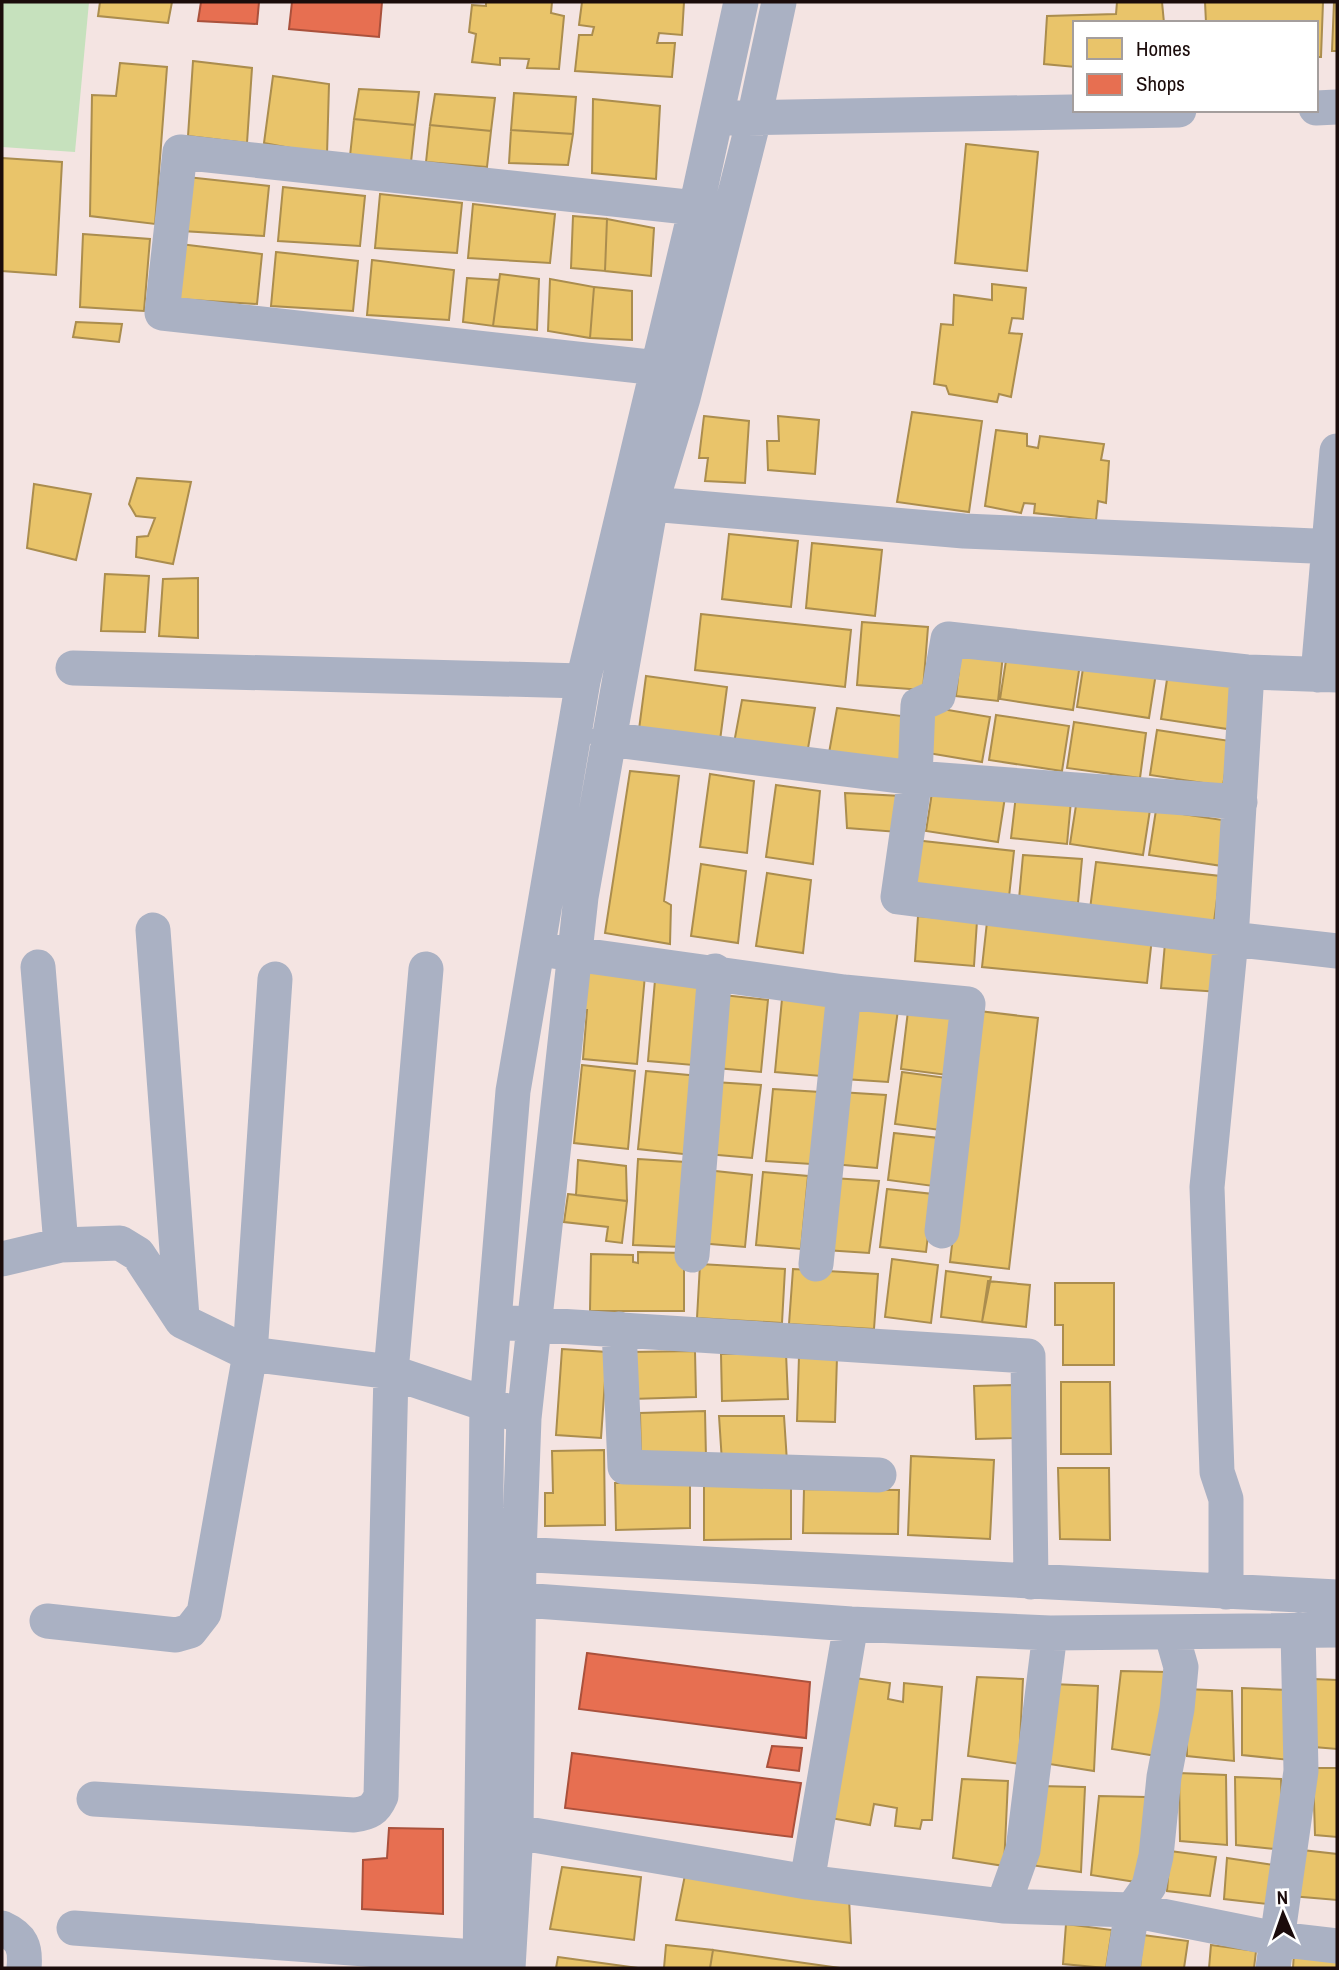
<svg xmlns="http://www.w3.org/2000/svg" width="1339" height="1970" font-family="'Archivo Narrow',sans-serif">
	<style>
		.green { fill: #c6e1bd }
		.homes { fill: #e9c46a; stroke: #ab8d4e; stroke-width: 2 }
		.shops { fill: #e76f51; stroke: #aa513c; stroke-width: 2 }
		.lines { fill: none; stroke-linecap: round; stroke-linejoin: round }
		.minor { stroke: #aab1c3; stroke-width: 35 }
	</style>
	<rect width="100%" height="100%" fill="#f4e4e2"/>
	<!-- green -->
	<path class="green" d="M2,2h87l-14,150 -73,-5z"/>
	<!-- homes -->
	<path class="homes" d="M100,2h72l-4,21 -70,-7z
		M486,2h66l-1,11 13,3 -5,53 -32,-1 2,-9 -29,-1v7l-28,-3 4,-28 -7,-2 3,-27 14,1z
		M582,2h102l-2,33 -23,-2 -2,10h18l-3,34 -97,-6 4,-36h13l2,-8 -15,-2z
		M1117,2h45l2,21h-89v44l-31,-3 3,-48 69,-2z
		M1205,2h118l-2,55h-5v-34h-110z
		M1334,2h3v49h-5z
		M193,61l59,7 -5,75 -59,-7z
		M120,63l47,4 -12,157 -65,-8 2,-121 24,1z
		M273,76l56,8 -2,71 -63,-12z
		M359,89l60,3 -4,33 -61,-6z
		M514,93l62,4 -3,37 -62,-4z
		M435,94l60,4 -4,33 -61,-6z
		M593,99l67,7 -4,73 -64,-6z
		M354,119l61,6 -4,37 -61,-6z
		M430,125l61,6 -4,36 -61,-5z
		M511,130l62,4 -5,31 -59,-2z
		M966,144l72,8 -11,119 -72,-8z
		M2,158l60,4 -6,113 -54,-4z
		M187,177l82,9 -5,50 -82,-5z
		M283,187l82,9 -5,50 -82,-5z
		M380,194l82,9 -5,50 -82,-5z
		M473,204l82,10 -5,49 -82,-5z
		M573,216l34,3 -2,52 -34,-3z
		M607,219l47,9 -3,48 -46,-5z
		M83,234l67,5 -6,72 -64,-4z
		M180,244l82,10 -5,50 -82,-5z
		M276,252l82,9 -5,50 -82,-5z
		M372,260l82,10 -5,50 -82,-5z
		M500,274l39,5 -2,51 -44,-4z
		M467,278l32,2 -6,46 -30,-4z
		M550,279l44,8 -4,51 -42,-7z
		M992,284l34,4 -3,31 -11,-1 -3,15 13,1 -11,63 -12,-3 -2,8 -48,-8 -3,-8 -12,-2 7,-60 12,1 1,-30 38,5z
		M594,287l38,4v49l-42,-2z
		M76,322l46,2 -3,18 -46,-5z
		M912,412l70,9 -13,91 -72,-10z
		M704,416l45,5 -4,62 -40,-2 3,-23h-9z
		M778,416l41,4 -4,54 -47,-4 -1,-29h12z
		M996,430l31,4v12l11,2 2,-12 64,8 -3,16 8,1 -3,42 -8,-2 -2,19 -62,-7 1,-9 -11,-1 -3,10 -36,-7z
		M137,478l54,4 -18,82 -37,-7 1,-20 11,-1 7,-18 -19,-2 -7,-12z
		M34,484l57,10 -15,66 -49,-12z
		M729,534l69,7 -7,66 -69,-8z
		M812,543l70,7 -7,66 -69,-8z
		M105,574l44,2 -4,56 -44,-1z
		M198,578v60l-39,-2 4,-57z
		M701,614l150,16 -6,57 -150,-17z
		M862,622l66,5 -5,63 -66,-5z
		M961,650l42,5 -5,46 -42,-5z
		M1007,654l73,10 -7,46 -73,-11z
		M1084,662l72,11 -7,45 -72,-11z
		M1168,673l72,12 -6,45 -73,-11z
		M646,676l81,11 -8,61 -81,-11z
		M742,700l73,8 -8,46 -73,-11z
		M930,707l60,10 -8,45 -60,-10z
		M837,708l73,9 -8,47 -73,-11z
		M996,715l73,11 -7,45 -73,-11z
		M1074,722l72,11 -6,45 -73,-10z
		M1157,730l73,11 -7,45 -73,-11z
		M630,771l49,5 -15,125 7,4 -1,39 -65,-11z
		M710,774l44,7 -7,72 -47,-6z
		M776,785l44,6 -7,73 -47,-7z
		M933,786l72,11 -7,45 -72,-11z
		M845,793l56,3 -3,36 -51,-4z
		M1016,795l55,6 -4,43 -56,-6z
		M1077,799l73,11 -7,45 -73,-11z
		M1156,810l73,11 -7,45 -73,-11z
		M914,840l100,11 -5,46 -100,-11z
		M1023,855l59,4 -4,44 -59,-4z
		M1096,862l124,14 -6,46 -124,-13z
		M701,864l45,7 -8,72 -47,-7z
		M767,873l44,7 -8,73 -47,-7z
		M918,916l59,5 -3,45 -59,-5z
		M987,922l165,16 -5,45 -165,-16z
		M1165,943l59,4 -4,45 -59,-4z
		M584,970l61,5 -8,89 -54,-5 4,-49h-7z
		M655,980l45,3 -7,82 -45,-4z
		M723,995l45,5 -7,72 -45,-4z
		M782,999l46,5 -7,72 -46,-4z
		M851,1007l47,3 -10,72 -44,-3z
		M908,1011l46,6 -7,58 -46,-6z
		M979,1011l59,7 -29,251 -59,-7z
		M582,1065l53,6 -7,78 -54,-6z
		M646,1071l53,5 -7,79 -54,-6z
		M902,1072l45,6 -7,52 -45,-6z
		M714,1082l47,3 -9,73 -45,-4z
		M773,1089l47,3 -9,72 -45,-3z
		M839,1092l47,3 -9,73 -44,-4z
		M894,1133l45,5 -6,48 -45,-6z
		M638,1159l48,3 -5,85 -48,-2z
		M578,1160l48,6 1,35 -51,-6z
		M706,1170l46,5 -7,72 -46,-4z
		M763,1172l45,4 -7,73 -45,-4z
		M832,1178l47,3 -10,72 -44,-3z
		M887,1189l46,5 -7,58 -46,-5z
		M568,1194l59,7 -5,42 -16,-2 2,-14 -44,-5z
		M638,1252l46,1v58h-94l1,-57 42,1v7l5,1z
		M892,1259l46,6 -7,58 -46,-6z
		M700,1264l85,5 -3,54 -85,-5z
		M793,1269l85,5 -4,55 -85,-5z
		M946,1271l45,6 -9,45 -41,-5z
		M988,1281l42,4 -4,42 -44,-5z
		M1055,1283h59v82h-51v-40h-8z
		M562,1349l45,3 -6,86 -45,-3z
		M695,1351l1,46 -65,2 -1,-47z
		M786,1353l2,46 -66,2 -1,-47z
		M799,1356l38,1 -2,65 -38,-1z
		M1061,1382h49l1,72h-50z
		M1012,1385l2,53 -38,1 -2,-53z
		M705,1411l1,47 -65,1 -1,-46z
		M719,1416h65l3,46h-65z
		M604,1450l1,75 -60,1v-33h8l-1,-42z
		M911,1456l83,4 -4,79 -82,-4z
		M1058,1468h51l1,72 -50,-1z
		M690,1482v46l-74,2 -1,-47z
		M791,1484v55l-87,1v-55z
		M804,1489l95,1 -1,44 -95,-1z
		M1121,1671l46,1 -4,85 -51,-8z
		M977,1677l46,2 -4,85 -51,-8z
		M855,1678l35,5 -2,16 15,3 1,-19 38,4 -10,133h-10l-2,9 -25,-3 2,-18 -23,-4 -4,21 -45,-8z
		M1313,1679l24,1v69l-23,-2z
		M1052,1684l46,2 -4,85 -51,-8z
		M1242,1688l46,2 2,70 -48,-5z
		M1186,1689l46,2 2,70 -47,-5z
		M1313,1768h24v69l-22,-2z
		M1179,1773l47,2 1,70 -47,-4z
		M1235,1777l46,2 2,71 -47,-5z
		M962,1779l46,2 -4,85 -51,-8z
		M1039,1786l46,1 -4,85 -51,-7z
		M1099,1796l47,1 -4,86 -51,-8z
		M1302,1850l35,4v46l-46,-4z
		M1170,1851l46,6 -6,39 -43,-5z
		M1227,1858l46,7 -6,39 -43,-5z
		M562,1867l79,10 -7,63 -84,-11z
		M685,1875l164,22 2,46 -175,-23z
		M1066,1924l46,6 -6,38 -43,-4z
		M1143,1935l45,6 -4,27h-44z
		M666,1945l47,5 -3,18h-46z
		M1211,1945l45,6 -2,17h-45z
		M713,1950l127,18h-130z
		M1294,1953l43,6v9h-44z
		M558,1957l80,11h-82z"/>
	<!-- shops -->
	<path class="shops" d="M201,2h58l-2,22 -59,-3z
		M292,2h90l-3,35 -90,-8z
		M587,1653l223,29 -4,56 -227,-29z
		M772,1746l30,2 -3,23 -32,-4z
		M572,1753l229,30 -9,54 -227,-29z
		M389,1828l54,1v85l-81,-5 1,-49 24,-2z"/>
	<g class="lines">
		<!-- minor -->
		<path class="minor" d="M1316,108l21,-1
			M731,118l448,-8
			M658,368l-496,-55 18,-161 516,56
			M651,504l313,27 373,16
			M73,668l510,13
			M1247,672l-16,267 -333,-42 17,-119 3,-73 20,-9 10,-57 299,33 90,3
			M1318,675l19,-224
			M607,739l308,39 325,24
			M153,930l29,387
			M553,951l291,41 124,12 -26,227
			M38,967l23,278
			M692,1255l23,-284
			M2,1259l59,-14 59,-2 18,11 44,67 68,33 141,18 118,40
			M816,1264l28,-272
			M511,1323l517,33 3,226
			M619,1329l6,138 254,8
			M496,1553l841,44
			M1226,1592v-93l-9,-27 -10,-285 24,-248 106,12
			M495,1598l356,26 199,9 287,-3
			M47,1621l129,14 14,-4 14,-18 46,-259 25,-375
			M94,1799l260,16c15,-2 21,-5 27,-19l10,-424 35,-403
			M516,1832l291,50 196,24 129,4 145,29 60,7
			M807,1882l44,-258
			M1003,1906l20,-56 27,-217
			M2,1928c20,9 24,19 22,40
			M74,1928l429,31
			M480,1968l7,-563 26,-314 70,-410 113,-473 45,-206
			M508,1968l8,-136 3,-277 5,-137 57,-521 70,-393 32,-106 71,-279 25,-117
			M1123,1968l9,-58 17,-24 7,-30 8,-79 13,-68 4,-42 -10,-35
			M1273,1968l28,-197 -3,-141"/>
	</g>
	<!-- border -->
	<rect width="1339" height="1970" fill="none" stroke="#1b0c0b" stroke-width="7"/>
	<!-- legend -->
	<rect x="1073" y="21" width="245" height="91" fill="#ffffff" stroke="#a49e9d" stroke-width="2"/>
	<rect x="1087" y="38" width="35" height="21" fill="#e9c46a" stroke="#a49e9d" stroke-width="2"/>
	<text x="1136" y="56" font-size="21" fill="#1b0c0b">Homes</text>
	<rect x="1087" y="74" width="35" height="21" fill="#e76f51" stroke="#a49e9d" stroke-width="2"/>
	<text x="1136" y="91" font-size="21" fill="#1b0c0b">Shops</text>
	<!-- north arrow -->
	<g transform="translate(1283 1914) rotate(358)" stroke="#ffffff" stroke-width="5" paint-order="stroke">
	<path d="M0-5L12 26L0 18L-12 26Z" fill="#1b0c0b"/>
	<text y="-10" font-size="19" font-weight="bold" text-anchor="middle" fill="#1b0c0b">N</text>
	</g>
</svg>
